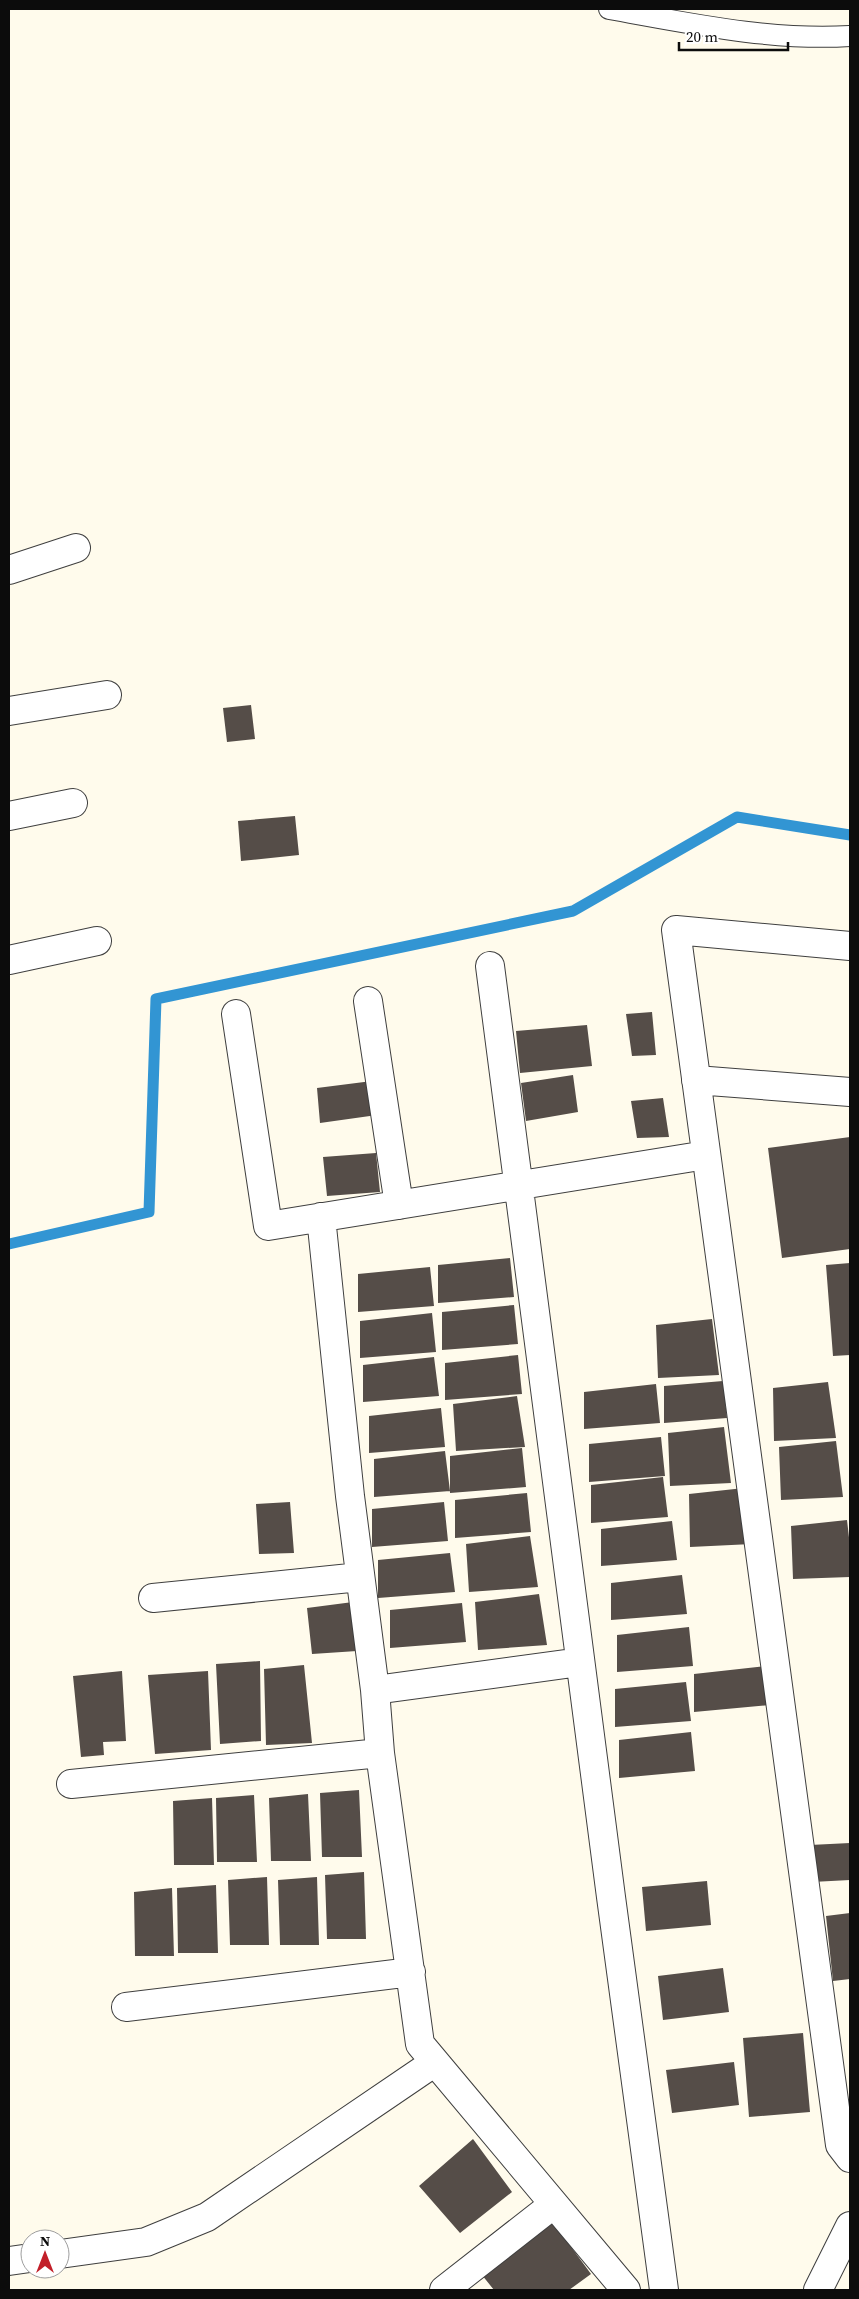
<svg xmlns="http://www.w3.org/2000/svg" width="859" height="2299" font-family="'Source Serif 4',serif">
	<style>
		.lines { fill: none; stroke-linecap: round; stroke-linejoin: round }
		.stream { stroke: #3295d3; stroke-width: 11 }
		.building { fill: #554d48 }
		.service-casing { stroke: #3f3f3f; stroke-width: 22 }
		.minor-casing { stroke: #3f3f3f; stroke-width: 30 }
		.tertiary-casing { stroke: #3f3f3f; stroke-width: 30 }
		.service { stroke: #fff; stroke-width: 20 }
		.minor { stroke: #fff; stroke-width: 28 }
		.tertiary { stroke: #fff; stroke-width: 28 }
	</style>
	<rect width="100%" height="100%" fill="#fffbec"/>
	<g class="lines">
		<!-- stream -->
		<path class="stream" d="M9,1244l140,-32 7,-213 417,-88 164,-94 113,18"/>
	</g>
	<!-- building -->
	<path class="building" d="M251,705l4,34 -28,3 -4,-34z
		M295,816l4,39 -58,6 -3,-40z
		M652,1012l4,43 -24,1 -6,-42z
		M587,1025l5,41 -72,7 -4,-42z
		M573,1075l5,37 -52,9 -5,-38z
		M372,1081l5,34 -57,8 -3,-35z
		M663,1098l6,39 -32,1 -6,-37z
		M850,1137v112l-68,9 -14,-110z
		M376,1153l4,39 -53,4 -4,-39z
		M510,1258l4,39 -76,6v-38z
		M850,1263v92l-17,1 -7,-91z
		M430,1267l4,39 -76,6v-38z
		M514,1305l4,39 -76,6v-38z
		M432,1313l4,39 -76,6v-37z
		M712,1319l7,56 -61,3 -2,-53z
		M518,1355l4,39 -77,6v-37z
		M434,1357l5,39 -76,6v-37z
		M723,1381l4,37 -63,5v-37z
		M828,1382l8,56 -62,3 -1,-53z
		M656,1384l4,39 -76,6v-37z
		M517,1396l8,51 -69,4 -3,-47z
		M441,1408l4,39 -76,6v-37z
		M724,1427l7,56 -61,3 -2,-53z
		M661,1437l4,39 -76,6v-38z
		M836,1441l7,56 -62,3 -2,-53z
		M522,1448l4,39 -76,6v-37z
		M445,1451l5,40 -76,6v-38z
		M663,1477l5,40 -77,6v-38z
		M744,1488l8,56 -62,3 -1,-53z
		M527,1493l4,39 -76,6v-38z
		M290,1502l4,51 -35,1 -3,-50z
		M444,1502l4,39 -76,6v-38z
		M847,1520l3,26v31l-57,2 -2,-53z
		M672,1521l5,39 -76,6v-37z
		M530,1536l8,51 -69,5 -3,-48z
		M450,1553l5,39 -77,6v-38z
		M682,1575l5,39 -76,6v-37z
		M539,1594l8,51 -69,5 -3,-48z
		M353,1602l4,49 -45,3 -5,-46z
		M462,1603l4,39 -76,6v-38z
		M689,1627l4,39 -76,6v-37z
		M260,1661l1,80 -41,3 -4,-80z
		M304,1665l8,78 -46,2 -2,-76z
		M766,1666l4,39 -76,7v-38z
		M122,1671l4,70 -23,1 1,13 -23,2 -8,-81z
		M208,1671l3,79 -56,4 -7,-79z
		M686,1682l5,39 -76,6v-38z
		M691,1732l4,39 -76,7v-38z
		M359,1790l3,67h-40l-2,-64z
		M308,1794l3,67h-40l-2,-63z
		M254,1795l3,67h-40l-1,-64z
		M212,1798l2,67h-40l-1,-64z
		M850,1843v37l-38,2 -2,-37z
		M364,1872l2,67h-39l-2,-64z
		M267,1877l2,68h-39l-2,-65z
		M317,1877l2,68h-39l-2,-65z
		M707,1881l4,44 -65,6 -4,-44z
		M216,1885l2,68h-40l-1,-65z
		M172,1888l2,68h-39l-1,-64z
		M850,1913v66l-17,2 -7,-65z
		M723,1968l6,44 -66,8 -5,-44z
		M803,2033l7,79 -61,5 -6,-79z
		M734,2062l5,43 -67,8 -6,-43z
		M473,2139l39,53 -52,41 -41,-47z
		M549,2217l42,57 -22,16h-75l-16,-20z"/>
	<g class="lines">
		<defs>
			<path id="service" d="M609,9c79,14 161,32 241,27"/>
			<path id="minor" d="M9,570l67,-22
				M9,711l98,-16
				M9,816l64,-13
				M850,946l-174,-16 164,1215 10,13
				M9,960l88,-19
				M490,966l121,931 53,393
				M368,1001l31,204
				M236,1014l32,212 438,-71
				M696,1080l154,12
				M321,1217l29,279 25,194 5,63 40,291 206,246
				M153,1598l207,-21
				M375,1690l205,-28
				M71,1784l309,-31
				M126,2007l285,-35
				M60,2254l86,-12 61,-25 228,-155
				M9,2261l21,-3
				M444,2290l110,-86"/>
			<path id="tertiary" d="M818,2290l32,-64"/>
		</defs>
		<!-- service casing -->
		<use href="#service" class="service-casing"/>
		<!-- minor casing -->
		<use href="#minor" class="minor-casing"/>
		<!-- tertiary casing -->
		<use href="#tertiary" class="tertiary-casing"/>
		<!-- service -->
		<use href="#service" class="service"/>
		<!-- minor -->
		<use href="#minor" class="minor"/>
		<!-- tertiary -->
		<use href="#tertiary" class="tertiary"/>
	</g>
	<!-- border -->
	<rect width="859" height="2299" fill="none" stroke="#0c0c0c" stroke-width="20"/>
	<!-- north arrow -->
	<g transform="translate(45 2254)"><circle r="24" fill="#ffffff" stroke="#9e9e9e"/>
	<path d="M0-4L9 19L0 12L-9 19Z" fill="#c21f29"/>
	<text y="-8" font-size="14" font-weight="bold" text-anchor="middle" fill="#0c0c0c">N</text>
	</g>
	<!-- scale -->
	<path d="M679 42v8h109v-8" fill="none" stroke="#0c0c0c" stroke-width="2.5"/>
	<text x="686" y="42" font-size="15" fill="#0c0c0c" stroke="#ffffff" stroke-width="4" paint-order="stroke">20 m</text>
</svg>
